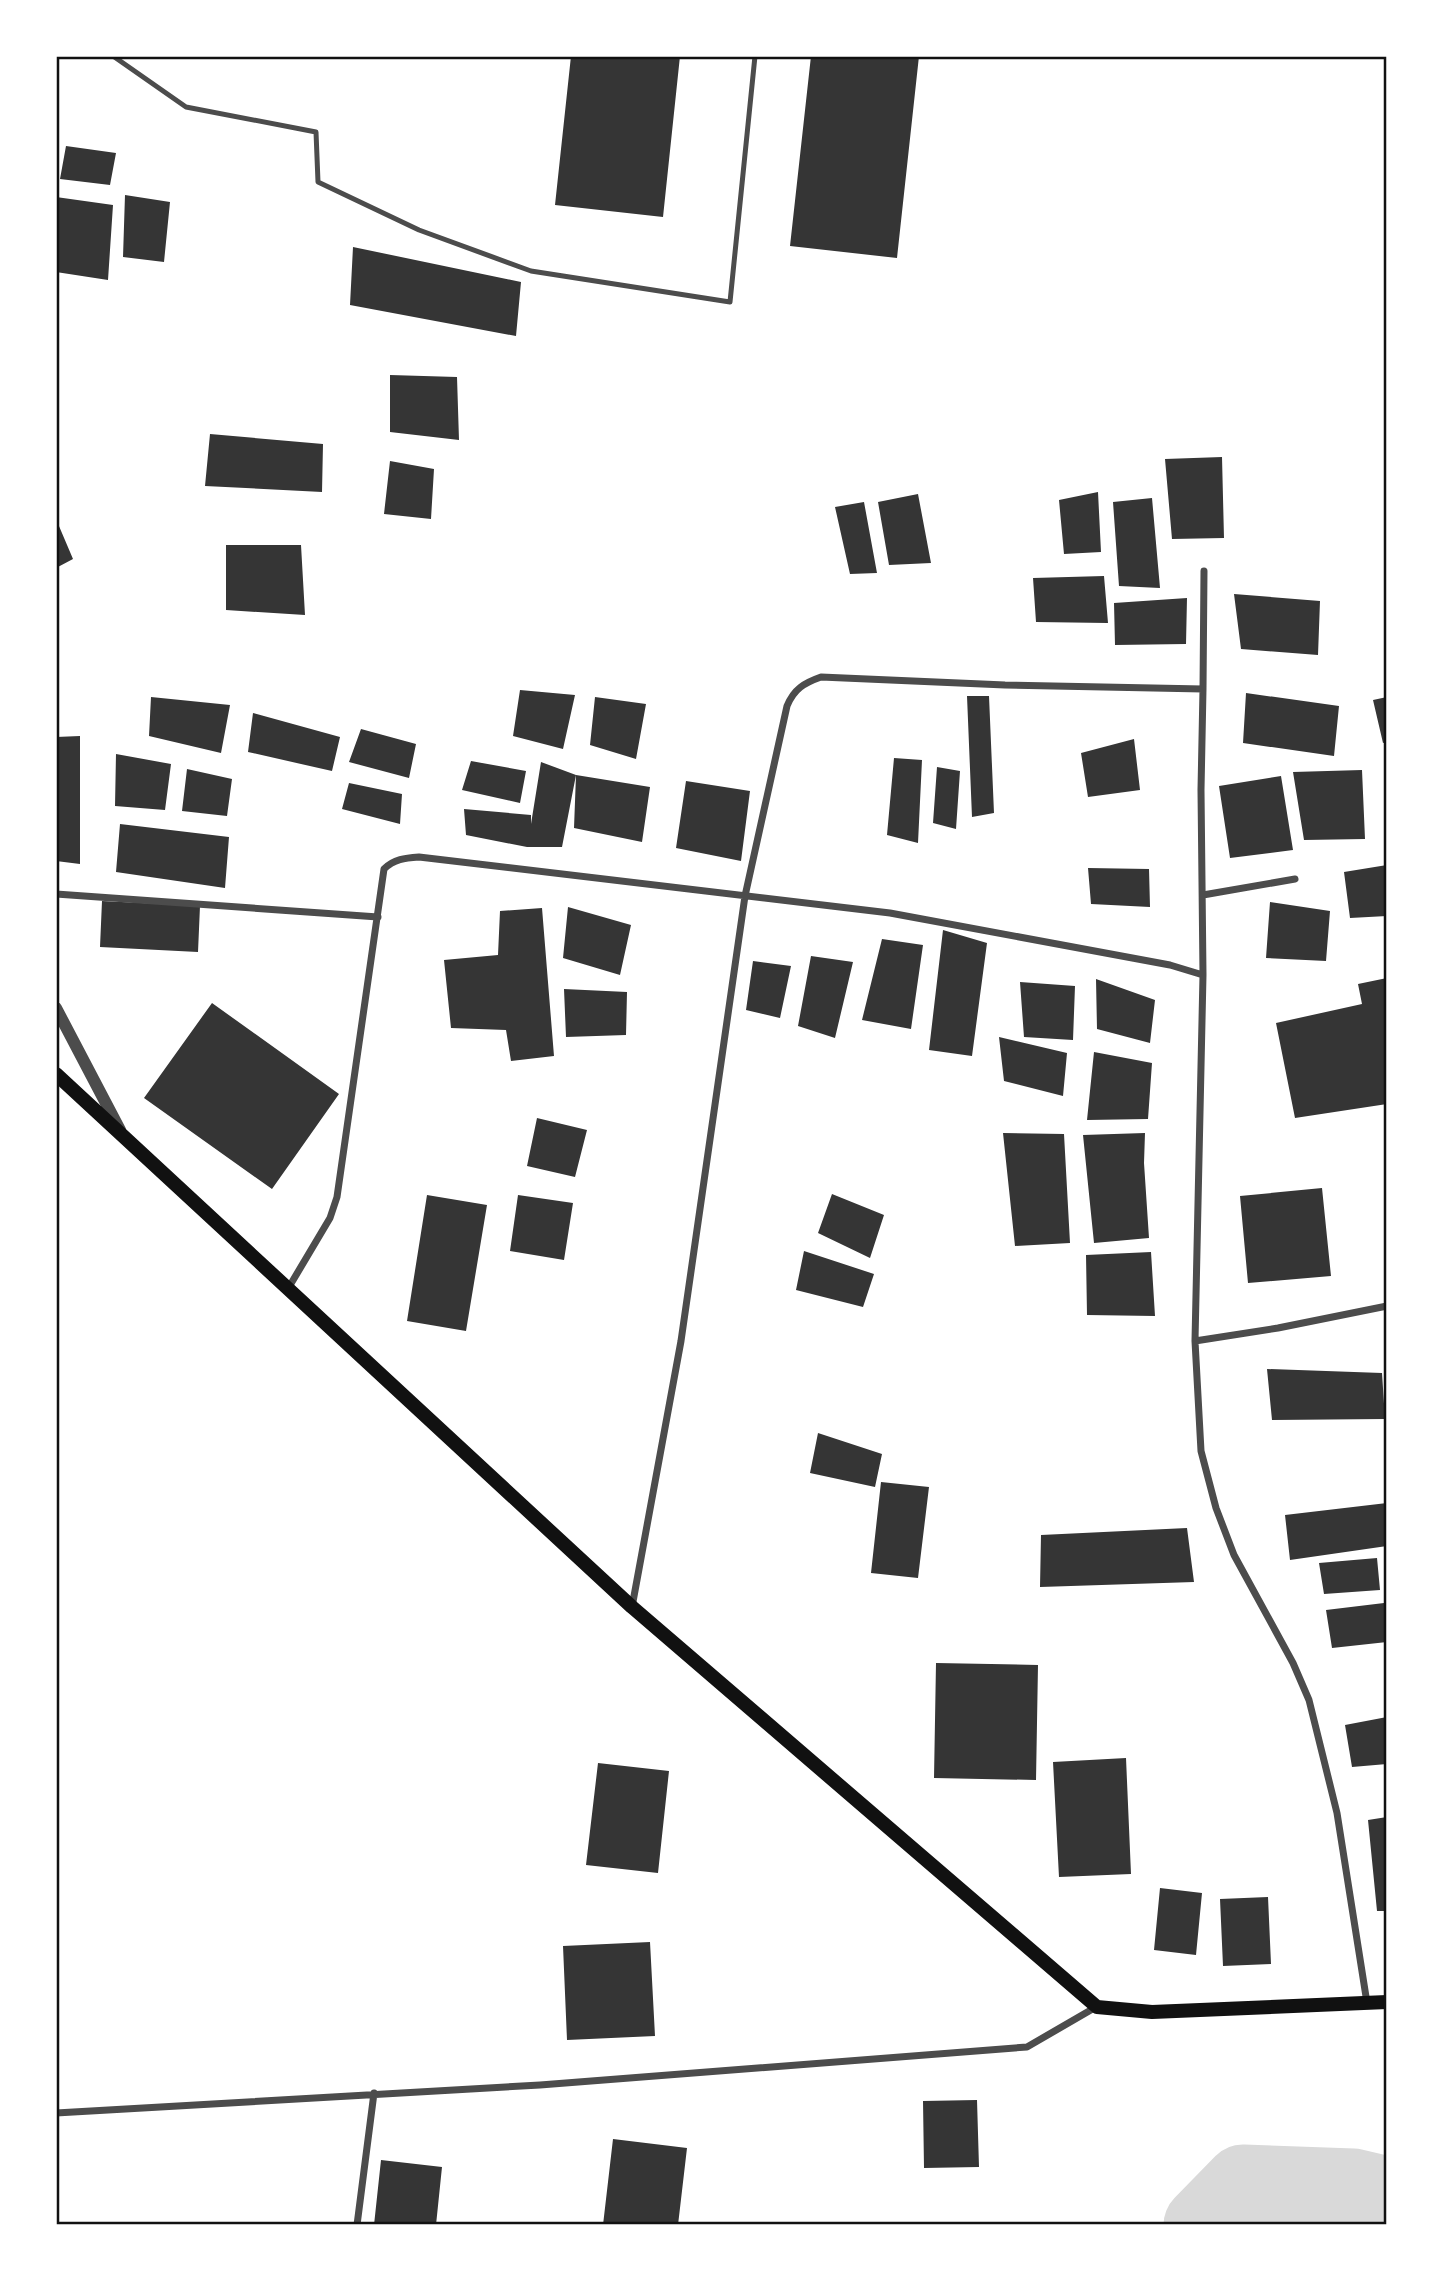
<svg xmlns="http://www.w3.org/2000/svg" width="1443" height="2281" font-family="'Noto Sans',sans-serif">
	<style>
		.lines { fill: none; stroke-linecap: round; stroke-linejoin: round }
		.river { stroke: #d9d9d9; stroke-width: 77 }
		.building { fill: #353535 }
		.service { stroke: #4c4c4c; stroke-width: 5 }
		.minor { stroke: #4c4c4c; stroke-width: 7 }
		.tertiary { stroke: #4c4c4c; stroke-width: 12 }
		.secondary { stroke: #111; stroke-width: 14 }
		.neatline { fill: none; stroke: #111; stroke-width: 2.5 }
	</style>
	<rect width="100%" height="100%" fill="#fff"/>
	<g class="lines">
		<!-- river -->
		<path class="river" d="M1202,2225l41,-42 110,4 34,8"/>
	</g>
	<!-- building -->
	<path class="building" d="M571,56h109l-17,161 -108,-12z
		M811,56h108l-22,202 -107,-12z
		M66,146l50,7 -6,32 -50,-6z
		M125,195l45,7 -6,60 -41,-5z
		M56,197l57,8 -5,75 -52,-8z
		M353,247l168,35 -5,54 -166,-31z
		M390,375l67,2 2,63 -69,-8z
		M210,434l113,10 -1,48 -117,-6z
		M1222,457l2,81 -52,1 -7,-80z
		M390,461l44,8 -3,50 -47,-5z
		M1098,492l3,60 -37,2 -5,-54z
		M918,494l13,69 -42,2 -11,-63z
		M1152,498l8,90 -41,-2 -6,-84z
		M864,502l13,71 -27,1 -15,-67z
		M56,519l17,40 -17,9z
		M226,545h75l4,70 -79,-5z
		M1104,576l4,47 -72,-1 -3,-44z
		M1234,594l86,7 -2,54 -77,-6z
		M1187,598l-1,46 -71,1 -1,-42z
		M520,690l55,5 -12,54 -50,-13z
		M1246,693l93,13 -5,50 -91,-13z
		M967,696h22l5,117 -22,4z
		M151,697l79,8 -9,48 -72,-17z
		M595,697l51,7 -10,55 -46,-14z
		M1387,697v45l-4,1 -10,-43z
		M253,713l87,24 -8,34 -84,-19z
		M361,729l55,15 -7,34 -60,-16z
		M80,736v128l-24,-3v-124z
		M1134,739l6,51 -52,7 -7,-44z
		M116,754l55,10 -6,46 -50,-4z
		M894,758l28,2 -4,83 -31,-8z
		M471,761l55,10 -6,32 -58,-13z
		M541,762l35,13 -14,72h-35l-61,-12 -2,-26 67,6v9z
		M937,767l23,4 -4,58 -23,-6z
		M187,769l45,10 -5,37 -45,-5z
		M1362,770l3,69 -61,1 -11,-68z
		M576,775l74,12 -8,55 -68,-14z
		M1281,776l12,74 -63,8 -11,-72z
		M686,781l64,10 -9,70 -65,-13z
		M349,783l53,11 -2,30 -58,-15z
		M120,824l109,13 -4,51 -109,-16z
		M1387,865v51l-37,2 -6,-46z
		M1088,868l61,1 1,38 -59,-3z
		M102,901l98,5 -2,46 -98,-5z
		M1270,902l60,9 -4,50 -60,-3z
		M568,907l63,18 -11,50 -57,-17z
		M542,908l12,148 -43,5 -5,-31 -55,-2 -7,-68 54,-5 2,-44z
		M943,930l44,13 -15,113 -43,-6z
		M882,939l41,6 -12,84 -49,-9z
		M811,956l42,6 -18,76 -37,-12z
		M753,961l38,5 -11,52 -34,-8z
		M1387,978v126l-92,14 -19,-95 86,-19 -4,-20z
		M1096,979l59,21 -5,43 -53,-14z
		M1020,982l55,4 -2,54 -49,-3z
		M564,989l63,3 -1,43 -60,2z
		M212,1003l127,91 -67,95 -128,-91z
		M999,1037l68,16 -4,43 -59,-15z
		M1094,1052l58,11 -4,56 -61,1z
		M537,1118l50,12 -12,47 -48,-11z
		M1003,1133l61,1 6,109 -55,3z
		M1145,1133l-1,30 5,75 -55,5 -11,-108z
		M1322,1188l9,88 -83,7 -8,-87z
		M832,1194l52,21 -14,43 -52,-25z
		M427,1195l60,10 -21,126 -59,-10z
		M518,1195l55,8 -9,57 -54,-9z
		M804,1251l70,23 -11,33 -67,-17z
		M1151,1252l4,64 -68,-1 -1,-60z
		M1267,1369l115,4 3,46 -113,1z
		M818,1433l64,21 -7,33 -65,-14z
		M881,1482l48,5 -11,91 -47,-5z
		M1387,1503v43l-97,14 -5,-45z
		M1187,1528l7,54 -154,5 1,-52z
		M1377,1558l3,32 -56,4 -5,-31z
		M1384,1603l3,13v26l-55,6 -6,-38z
		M936,1663l102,2 -2,115 -102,-2z
		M1387,1717v47l-35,3 -7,-42z
		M1126,1758l5,116 -72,3 -6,-115z
		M598,1763l71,8 -11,102 -72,-8z
		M1387,1817v94h-10l-9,-91z
		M1160,1888l42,5 -6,62 -42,-5z
		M1268,1897l3,67 -48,2 -3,-67z
		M650,1942l5,94 -88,4 -4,-94z
		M977,2100l2,67 -55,1 -1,-67z
		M613,2139l74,9 -9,77h-75z
		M381,2160l61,7 -6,58h-62z"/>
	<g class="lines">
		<!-- service -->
		<path class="service" d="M113,56l73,51 130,25 2,50 101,48 112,41 199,31 25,-246"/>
		<!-- minor -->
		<path class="minor" d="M1203,689l1,-118
			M56,894l322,23
			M1203,895l92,-16
			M289,1287l41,-69 7,-21 47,-328c10,-10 21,-11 35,-12l471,56 280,52 33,10 -8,366 6,110 15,57 18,47 59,108 16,37 28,113 30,190
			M1195,1341l83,-13 109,-22
			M632,1607l49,-266 64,-445 42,-190c7,-17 17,-23 34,-29l184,8 198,4 -2,101 2,185
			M56,2113l484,-28 487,-38 69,-40
			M357,2225l17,-132"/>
		<!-- tertiary -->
		<path class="tertiary" d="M56,1008l64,122"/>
		<!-- secondary -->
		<path class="secondary" d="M56,1074l576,533 465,400 55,5 235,-10"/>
	</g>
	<!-- border -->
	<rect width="1443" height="2281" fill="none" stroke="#ffffff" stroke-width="116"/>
	<rect x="58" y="58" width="1327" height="2165" class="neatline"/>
</svg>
